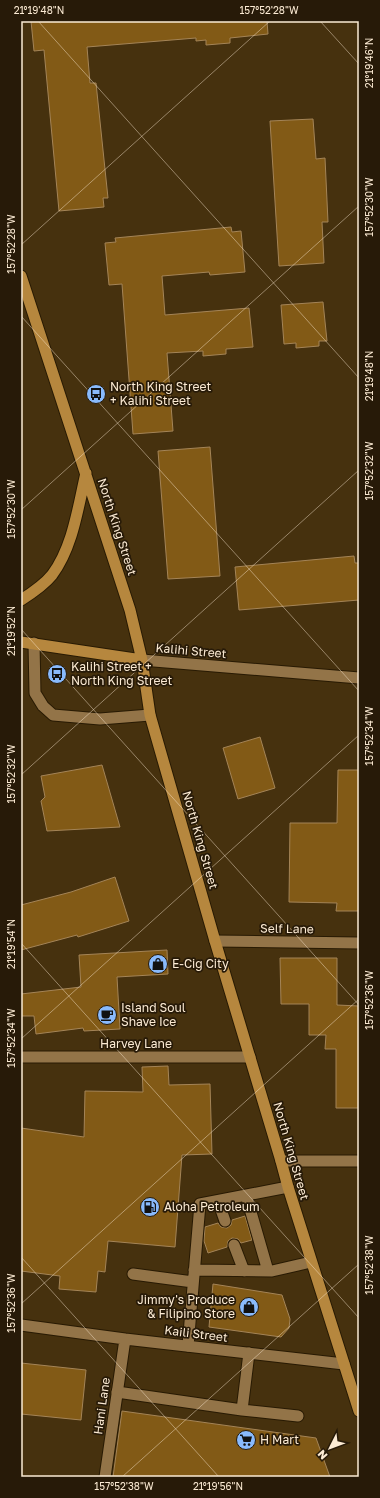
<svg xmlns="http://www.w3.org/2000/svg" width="380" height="1498" font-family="'Golos Text',sans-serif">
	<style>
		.building { fill: #825a16; stroke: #a48457 }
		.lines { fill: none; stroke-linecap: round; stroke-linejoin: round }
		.service-casing { stroke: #281a03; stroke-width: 13 }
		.minor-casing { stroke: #281a03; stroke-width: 13 }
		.secondary-casing { stroke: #281a03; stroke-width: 13 }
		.primary-casing { stroke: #281a03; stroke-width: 13 }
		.service { stroke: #937448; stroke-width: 11 }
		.minor { stroke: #937448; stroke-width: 11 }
		.secondary { stroke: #937448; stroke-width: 11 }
		.primary { stroke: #b6873e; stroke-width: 11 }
		.ticks { fill: none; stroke: #fcebd4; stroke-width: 1; stroke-opacity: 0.45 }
		.labels { text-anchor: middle; stroke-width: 3.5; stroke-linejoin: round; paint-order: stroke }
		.poi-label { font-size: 12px; fill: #fcebd4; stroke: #271a08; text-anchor: start }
		.street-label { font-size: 12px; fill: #fcebd4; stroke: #271a08 }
		.neatline { fill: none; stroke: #fcebd4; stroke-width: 1.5 }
		.ticks-label { font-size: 10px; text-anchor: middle; fill: #fcebd4 }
	</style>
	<rect width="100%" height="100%" fill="#46310e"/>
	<!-- building -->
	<path class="building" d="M31,21h236l1,13 -38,4v5l-24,2v-5l-10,1v-3l-109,9 3,36h6l12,115h-5l1,9 -45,4 -15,-161 -10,1z
		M313,119l3,40 9,-1 3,64h-6l2,41 -45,3 -9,-145z
		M231,227l1,5 9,-1 4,41 -35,3 -1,-3 -47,4 3,39 84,-7 4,39 -27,2v5l-23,2v-5l-36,2 6,78 -40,3 -11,-150 -13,1 -4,-42 11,-1 -1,-4z
		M323,302l4,39h-8v5l-23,2v-5l-12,1 -3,-39z
		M210,447l10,129 -52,3 -10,-128z
		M354,556l1,7h4v37l-120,10 -4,-43z
		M260,737l15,51 -37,11 -15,-51z
		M102,765l18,62 -73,4 -6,-30 4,-4 -4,-21z
		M338,770h21v141h-23l1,-8 -48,-1 1,-79h47z
		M115,877l14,44 -51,16 -1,-2 -56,15v-45l50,-13z
		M167,950l1,24 -51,3 3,52 -36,2 -1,-3 -47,6 -2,-18h-13v-22l60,-7 -2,-32z
		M280,958h57v47l22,1v102h-23v-59h-11l1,-14h-17v-31h-28z
		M168,1066l1,19 41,-1 2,70 -30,1 -7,92 -67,-6 -3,31 -7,-1 -2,21 -37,-3 1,-13 -39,-5v-143l63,9 1,-46 58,1 -1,-25z
		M245,1216l7,24 -11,3 -3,-4 -6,-1 -4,3 -1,6 -19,6 -4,-12 1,-14 13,-4 3,4 6,1 4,-3 1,-5z
		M213,1284l69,11 8,24 -1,9 -8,9 -72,-10z
		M21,1363l65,7 -5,50 -60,-6z
		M122,1411l194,27 14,39h-217z"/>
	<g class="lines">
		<defs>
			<path id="service" d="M34,643l1,50 8,13 10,9 47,4 50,-4
				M246,1195l22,76
				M218,1201l7,20
				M234,1245l10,26
				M194,1270l78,1 39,-9
				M133,1274l60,8
				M188,1346l12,-142 88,-17
				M117,1392l125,18 7,-57
				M242,1410l56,6"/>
			<path id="minor" d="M215,941l144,2
				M21,1057h229
				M281,1161h78
				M21,1325l104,14 219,25
				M105,1477l20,-138"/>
			<path id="secondary" d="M142,660l217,18"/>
			<path id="primary" d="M21,276l109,334 12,50 8,55 65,226 66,220 7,26 71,224
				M21,600c11,-7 23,-15 31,-25 21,-28 26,-68 34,-102
				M21,642l121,18"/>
		</defs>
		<!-- service casing -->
		<use href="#service" class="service-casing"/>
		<!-- minor casing -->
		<use href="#minor" class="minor-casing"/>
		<!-- secondary casing -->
		<use href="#secondary" class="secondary-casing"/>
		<!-- primary casing -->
		<use href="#primary" class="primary-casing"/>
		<!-- service -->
		<use href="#service" class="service"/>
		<!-- minor -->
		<use href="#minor" class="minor"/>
		<!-- secondary -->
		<use href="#secondary" class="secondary"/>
		<!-- primary -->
		<use href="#primary" class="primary"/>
	</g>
	<!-- ticks -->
	<path class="ticks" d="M38,21l321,357M320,21l39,43M21,245l249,-224M21,316l338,375M21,510l338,-304M21,629l338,376M21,775l338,-305M21,943l338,375M21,1039l338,-304M21,1257l198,220M21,1304l338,-305M122,1477l237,-213"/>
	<!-- icons -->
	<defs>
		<symbol id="bus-disc" viewBox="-11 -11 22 22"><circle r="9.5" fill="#89bafc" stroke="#271a08"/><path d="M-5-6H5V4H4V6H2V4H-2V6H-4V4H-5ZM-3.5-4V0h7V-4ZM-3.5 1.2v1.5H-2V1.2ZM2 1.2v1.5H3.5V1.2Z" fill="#111"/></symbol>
		<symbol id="shop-disc" viewBox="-11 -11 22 22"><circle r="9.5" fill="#89bafc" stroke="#271a08"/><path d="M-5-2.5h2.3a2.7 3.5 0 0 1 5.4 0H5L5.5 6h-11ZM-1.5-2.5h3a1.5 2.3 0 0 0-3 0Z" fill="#111"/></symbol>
		<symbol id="cafe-disc" viewBox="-11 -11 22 22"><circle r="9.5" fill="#89bafc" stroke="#271a08"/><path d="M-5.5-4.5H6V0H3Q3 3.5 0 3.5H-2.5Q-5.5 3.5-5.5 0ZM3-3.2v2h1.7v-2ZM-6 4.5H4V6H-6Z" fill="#111"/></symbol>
		<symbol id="fuel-disc" viewBox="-11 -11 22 22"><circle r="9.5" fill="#89bafc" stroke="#271a08"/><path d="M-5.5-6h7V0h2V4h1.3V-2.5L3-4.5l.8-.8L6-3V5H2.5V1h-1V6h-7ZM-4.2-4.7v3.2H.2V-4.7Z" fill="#111"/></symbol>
		<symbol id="supermarket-disc" viewBox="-11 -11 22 22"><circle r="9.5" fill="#89bafc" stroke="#271a08"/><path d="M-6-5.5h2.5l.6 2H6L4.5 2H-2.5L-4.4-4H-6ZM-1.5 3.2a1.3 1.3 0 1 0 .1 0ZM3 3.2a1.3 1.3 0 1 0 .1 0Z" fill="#111"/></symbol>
	</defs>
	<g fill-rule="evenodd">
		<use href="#bus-disc" x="85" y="383" width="22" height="22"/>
		<use href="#bus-disc" x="46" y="663" width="22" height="22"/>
		<use href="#shop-disc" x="147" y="953" width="22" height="22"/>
		<use href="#cafe-disc" x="96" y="1004" width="22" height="22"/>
		<use href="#fuel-disc" x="139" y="1196" width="22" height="22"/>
		<use href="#shop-disc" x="238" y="1296" width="22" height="22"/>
		<use href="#supermarket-disc" x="235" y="1429" width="22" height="22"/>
	</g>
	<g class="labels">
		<!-- poi labels -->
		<g class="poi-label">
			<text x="110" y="391">North King Street<tspan x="110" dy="14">+ Kalihi Street</tspan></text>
			<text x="71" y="671">Kalihi Street +<tspan x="71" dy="14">North King Street</tspan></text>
			<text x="172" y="968">E-Cig City</text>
			<text x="121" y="1012">Island Soul<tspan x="121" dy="14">Shave Ice</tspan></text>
			<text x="164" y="1211">Aloha Petroleum</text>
			<text x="235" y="1304" text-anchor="end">Jimmy's Produce<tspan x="235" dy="14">&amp; Filipino Store</tspan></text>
			<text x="260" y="1444">H Mart</text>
		</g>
		<!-- street labels -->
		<g class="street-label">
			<text transform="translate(117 527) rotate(72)" y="4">North King Street</text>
			<text transform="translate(191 651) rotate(5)" y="4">Kalihi Street</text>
			<text transform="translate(200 840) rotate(74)" y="4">North King Street</text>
			<text transform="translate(287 929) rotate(1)" y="4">Self Lane</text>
			<text x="136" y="1048">Harvey Lane</text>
			<text transform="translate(291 1151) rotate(74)" y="4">North King Street</text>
			<text transform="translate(196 1334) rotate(7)" y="4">Kaili Street</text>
			<text transform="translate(102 1406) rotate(-82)" y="4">Hani Lane</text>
		</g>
	</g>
	<!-- border -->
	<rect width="380" height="1498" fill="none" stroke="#271a08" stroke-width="44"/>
	<!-- north arrow -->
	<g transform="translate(330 1448) rotate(228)" stroke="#271a08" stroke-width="3" paint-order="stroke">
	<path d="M0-3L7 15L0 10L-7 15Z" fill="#fcebd4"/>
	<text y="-6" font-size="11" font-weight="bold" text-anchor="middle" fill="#fcebd4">N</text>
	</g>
	<rect x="22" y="22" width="336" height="1454" class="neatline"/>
	<g class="ticks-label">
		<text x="39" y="14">21°19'48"N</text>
		<text x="269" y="14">157°52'28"W</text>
		<text transform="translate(369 63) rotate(-90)" y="4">21°19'46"N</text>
		<text transform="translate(369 207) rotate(-90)" y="4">157°52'30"W</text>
		<text transform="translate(11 244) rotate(-90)" y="4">157°52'28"W</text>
		<text transform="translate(369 376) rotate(-90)" y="4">21°19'48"N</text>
		<text transform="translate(369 471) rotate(-90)" y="4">157°52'32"W</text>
		<text transform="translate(11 509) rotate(-90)" y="4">157°52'30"W</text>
		<text transform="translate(11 631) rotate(-90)" y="4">21°19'52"N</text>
		<text transform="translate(369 736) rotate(-90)" y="4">157°52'34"W</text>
		<text transform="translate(11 774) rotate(-90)" y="4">157°52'32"W</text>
		<text transform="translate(11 944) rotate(-90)" y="4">21°19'54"N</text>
		<text transform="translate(369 1000) rotate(-90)" y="4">157°52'36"W</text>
		<text transform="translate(11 1038) rotate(-90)" y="4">157°52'34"W</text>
		<text transform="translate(369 1265) rotate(-90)" y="4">157°52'38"W</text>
		<text transform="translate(11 1303) rotate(-90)" y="4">157°52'36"W</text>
		<text x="124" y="1490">157°52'38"W</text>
		<text x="218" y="1490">21°19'56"N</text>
	</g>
</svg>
